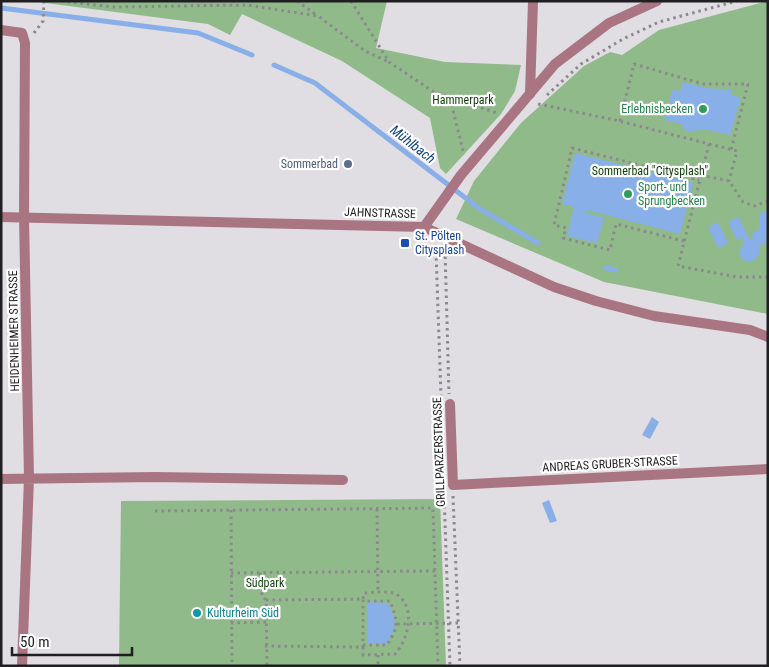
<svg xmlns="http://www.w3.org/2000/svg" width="769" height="667" font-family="'Roboto Condensed',sans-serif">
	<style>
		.green { fill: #90ba8a }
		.water { fill: #88afe8 }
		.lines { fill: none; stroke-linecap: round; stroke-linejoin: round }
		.stream { stroke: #88afe8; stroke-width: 5 }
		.path { stroke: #8b898d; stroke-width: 3; stroke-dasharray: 2.5 4; stroke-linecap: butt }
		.minor { stroke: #aa7582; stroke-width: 10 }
		.tertiary { stroke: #aa7582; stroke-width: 10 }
		.leisure-dot { fill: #2e9e5b; stroke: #fff; stroke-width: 2 }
		.service-dot { fill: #5c6f8a; stroke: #fff; stroke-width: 2 }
		.transit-dot { fill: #1a4fb4; stroke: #fff; stroke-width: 2 }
		.culture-dot { fill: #0f9aa8; stroke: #fff; stroke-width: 2 }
		.labels { text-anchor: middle; stroke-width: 4.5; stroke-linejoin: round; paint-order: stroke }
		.park-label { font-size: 12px; fill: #0e3f07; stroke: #fff }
		.leisure-label { font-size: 12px; fill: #27864d; stroke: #fff; text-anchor: end }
		.service-label { font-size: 12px; fill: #4e5e75; stroke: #fff; text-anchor: end }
		.street-label { font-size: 12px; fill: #1f1e20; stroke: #fff }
		.transit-label { font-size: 12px; fill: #164399; stroke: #fff; text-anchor: start }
		.culture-label { font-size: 12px; fill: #0d838f; stroke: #fff; text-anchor: start }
		.water-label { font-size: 14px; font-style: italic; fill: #114284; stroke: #fff }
	</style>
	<rect width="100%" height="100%" fill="#e0dde3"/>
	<!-- green -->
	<path class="green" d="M30,1h357l-11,47 69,14 76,3 -6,26 -14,23 -55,60 -6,-6 -10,-50 -88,-57 -100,-47 -12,21 -22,-11z
		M768,1v313l-164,-32 -148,-63 18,-38 47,-58 63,-57 26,-14 12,3 37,-25z
		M440,499l6,167h-327l2,-165z"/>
	<!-- water -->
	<path class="water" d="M683,82l24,6 25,2v5l9,3 -11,37 -27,-6 -14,3 -6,-4 -2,-4 -16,-4 7,-30 8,1z
		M575,153l118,30 -13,51 -93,-24 -1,3 18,5 -7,25 -30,-7 7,-29 -12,-3z
		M768,209v33l-9,4 1,8 -5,6 -8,2 -6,-4 -2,-7 5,-8 -2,-6 -5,3 -8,-16 2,-5 8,-1 11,22 3,-2 -1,-5 7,-4 1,-15z
		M718,222l10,21 -10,5 -10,-21z
		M652,417l7,5 -9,17 -8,-4z
		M549,500l8,21 -7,2 -8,-20z
		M367,602l21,1c9,19 9,23 -1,41h-20z"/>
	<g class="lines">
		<!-- stream -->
		<path class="stream" d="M1,8l197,25 54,22
			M274,65l41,18 165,126 58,34
			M606,268l10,2"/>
		<!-- path -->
		<path class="path" d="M61,1l53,6 133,-2 71,11 47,35 22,10
			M297,1l18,13
			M351,1l38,61 45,30 63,21
			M34,33l9,-12 1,-20
			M547,95l34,-31 42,-25 36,-17 78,-21
			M450,98l14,57
			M538,104l77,16 94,24 -31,122 59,11h31
			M620,121l14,-57 69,20h45l-17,66
			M709,144l28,7 -8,30
			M701,175l28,6 14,21 11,4 14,-5
			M684,241l-68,-17 -6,26 -47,-12 3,-10 -12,-3 18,-77 127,32
			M439,246l-3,5 5,146
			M445,250l4,144
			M444,493l6,173
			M453,496l7,170
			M377,509l1,84
			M231,510l1,156
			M155,511l278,-3 5,158
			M231,573l204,-2
			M260,573l2,23 4,4
			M231,623l35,-1
			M397,624l61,-1
			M363,645h24c12,-19 11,-23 3,-44h-27
			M265,646l98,1v-48l-97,1 1,66
			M363,647v8l32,-1c13,-14 22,-47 1,-60 -9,-4 -23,-1 -32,-1l-1,6
			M378,655v11"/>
		<!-- minor -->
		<path class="minor" d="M1,30l21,3 3,10 -1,174 5,261 -7,188
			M530,94l3,-93
			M450,404l3,81 315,-16
			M1,479l154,-2 188,3"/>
		<!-- tertiary -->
		<path class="tertiary" d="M1,217l423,10 130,60 42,14 58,15 96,14 18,7
			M424,227l37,-52 94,-111 54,-41 48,-22"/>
	</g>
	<!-- markers -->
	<g class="leisure-dot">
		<circle cx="703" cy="109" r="5"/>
		<circle cx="628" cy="194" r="5"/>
	</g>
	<circle class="service-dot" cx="348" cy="164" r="5"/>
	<rect class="transit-dot" x="400" y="238" width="10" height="10" rx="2.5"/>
	<circle class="culture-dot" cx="197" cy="613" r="5"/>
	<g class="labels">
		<!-- park labels -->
		<g class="park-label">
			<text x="463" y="104">Hammerpark</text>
			<text x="650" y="175">Sommerbad "Citysplash"</text>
			<text x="265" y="587">Südpark</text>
		</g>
		<!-- leisure labels -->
		<g class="leisure-label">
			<text x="693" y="113">Erlebnisbecken</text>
			<text x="638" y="191" text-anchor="start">Sport- und<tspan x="638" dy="14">Sprungbecken</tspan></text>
		</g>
		<!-- service labels -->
		<g class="service-label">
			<text x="338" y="168">Sommerbad</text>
		</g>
		<!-- street labels -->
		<g class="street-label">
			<text transform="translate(380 213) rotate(2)" y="4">JAHNSTRASSE</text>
			<text transform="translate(14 331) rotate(-91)" y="4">HEIDENHEIMER STRASSE</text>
			<text transform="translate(439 452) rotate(-92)" y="4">GRILLPARZERSTRASSE</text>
			<text transform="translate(610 464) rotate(-3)" y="4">ANDREAS GRUBER-STRASSE</text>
		</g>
		<!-- transit labels -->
		<g class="transit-label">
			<text x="415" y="240">St. Pölten<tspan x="415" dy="14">Citysplash</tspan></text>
		</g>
		<!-- culture labels -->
		<g class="culture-label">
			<text x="207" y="617">Kulturheim Süd</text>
		</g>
		<!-- water labels -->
		<g class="water-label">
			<text transform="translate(413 144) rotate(38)" y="5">Mühlbach</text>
		</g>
	</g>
	<!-- border -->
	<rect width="769" height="667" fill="none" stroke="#1f1e20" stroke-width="5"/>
	<!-- scale -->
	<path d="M12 647v8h120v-8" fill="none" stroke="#1f1e20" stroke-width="2.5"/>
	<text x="20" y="647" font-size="15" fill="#1f1e20" stroke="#ffffff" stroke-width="4" paint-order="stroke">50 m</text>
</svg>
